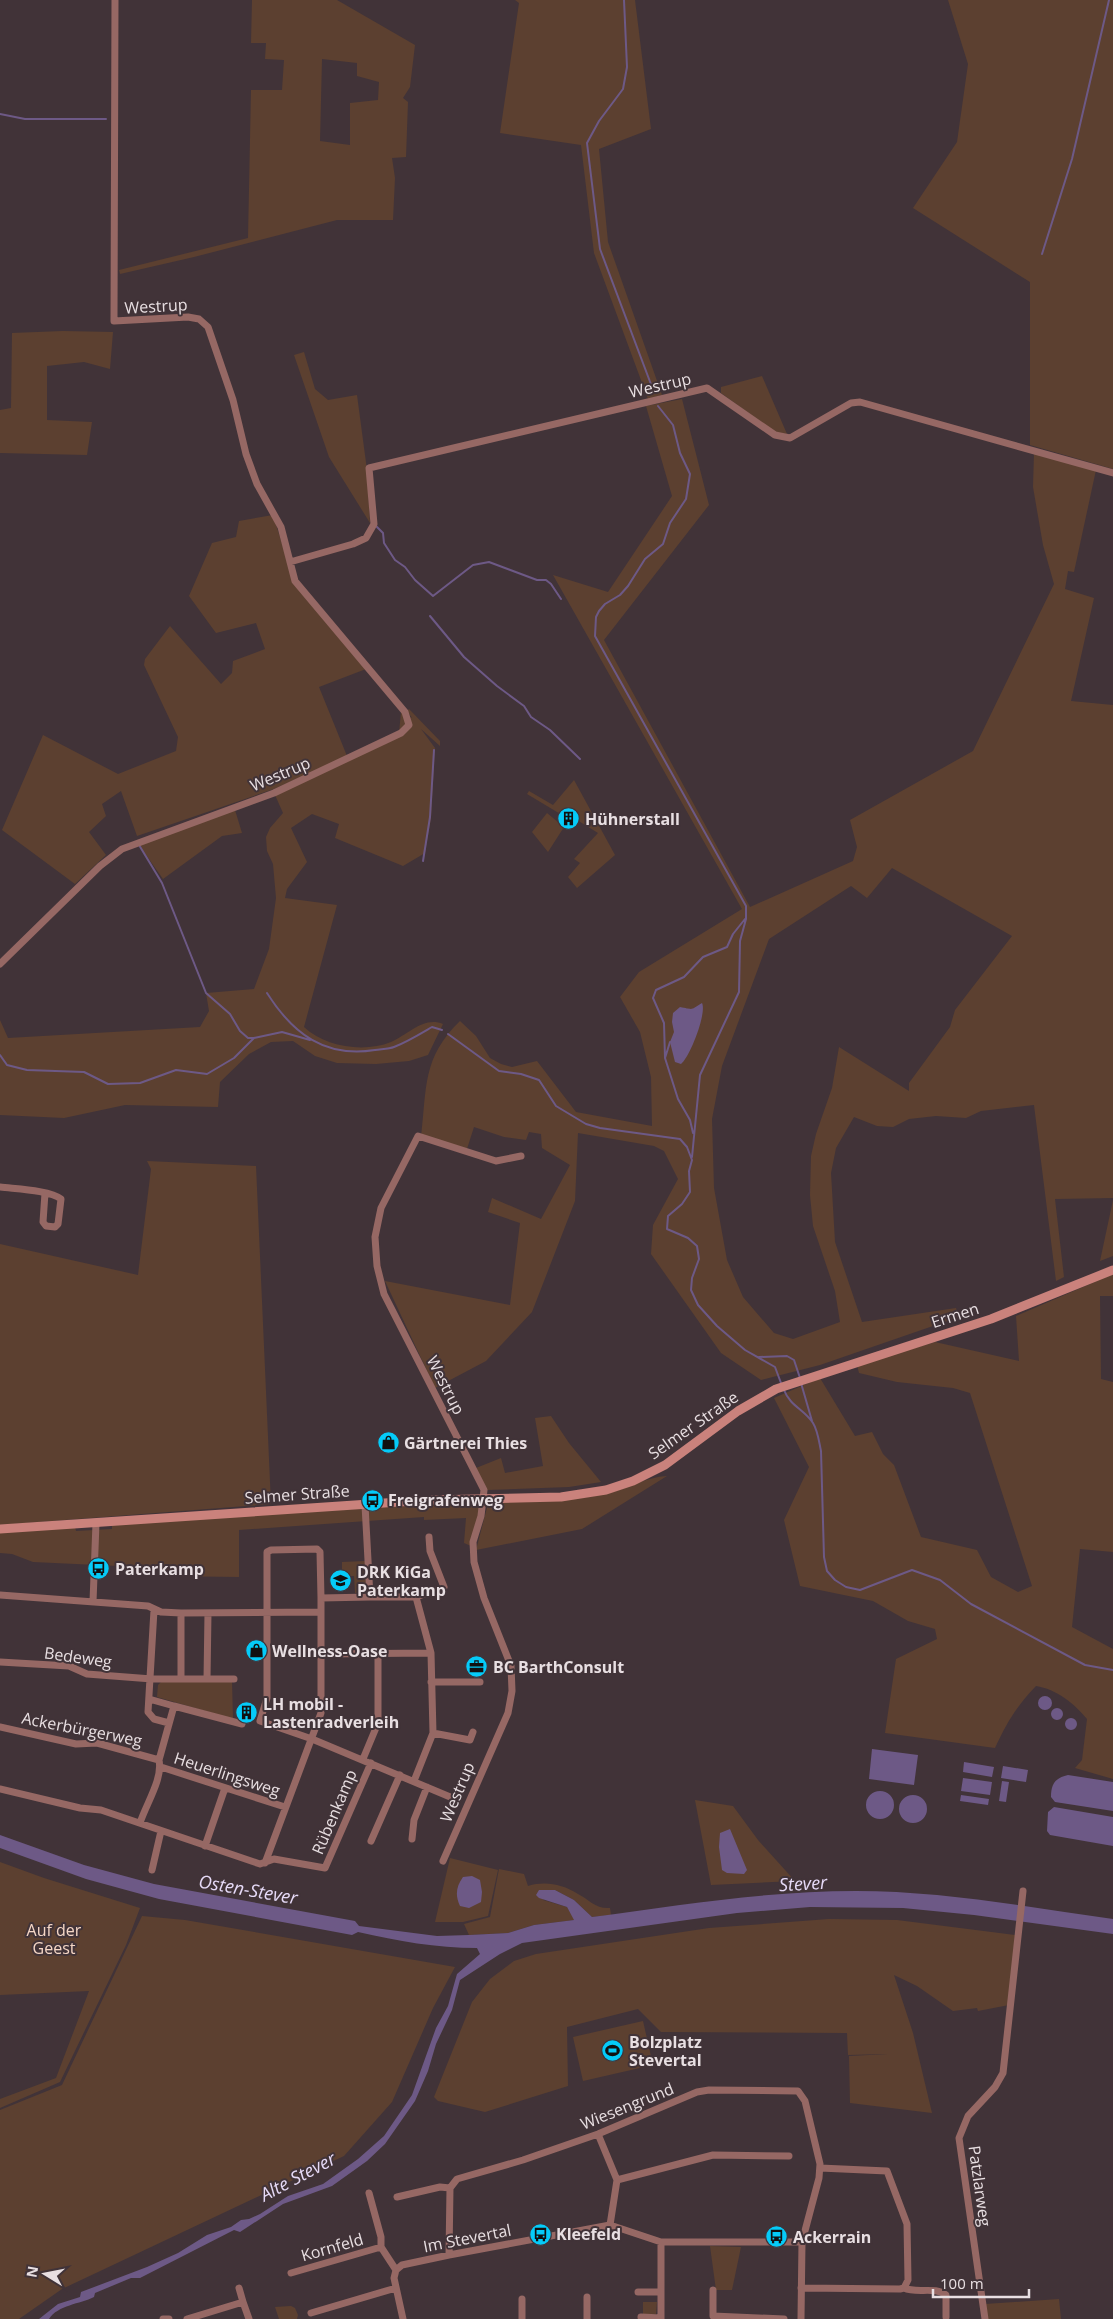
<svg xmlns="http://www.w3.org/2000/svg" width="1113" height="2319" font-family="'Open Sans',sans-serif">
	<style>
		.green { fill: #5c4030; fill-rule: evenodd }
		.water { fill: #6d5986 }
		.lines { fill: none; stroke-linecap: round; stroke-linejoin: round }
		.stream { stroke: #6d5986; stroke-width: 2 }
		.minor { stroke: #966864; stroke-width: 7 }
		.secondary { stroke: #ca827c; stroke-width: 9 }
		.labels { text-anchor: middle; stroke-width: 4; stroke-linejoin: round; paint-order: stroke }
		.street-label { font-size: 16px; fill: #e8dfe2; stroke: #413338 }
		.poi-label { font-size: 16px; font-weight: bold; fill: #e8dfe2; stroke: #413338; text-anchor: start }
		.park-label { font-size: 16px; fill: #f5d6c5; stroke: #413338 }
		.water-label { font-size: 18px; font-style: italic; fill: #e6daf7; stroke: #413338 }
	</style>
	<rect width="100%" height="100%" fill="#413338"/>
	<!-- green -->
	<path class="green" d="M252,0h85l78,45 -5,42 -7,11 5,4 -2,55 -14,1 3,20 -2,42h-56l-143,37 -74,17 -1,-4 129,-32 3,-148h31l2,-30 -19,-1 1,-16h-15zM322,59l35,4v13l22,6 -1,18 -28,3v42l-30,-4z
		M515,0h120l16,129 -52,20 9,93 54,153 -14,4 -54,-146 -13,-108 -81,-12 19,-130z
		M948,0h165v469l-83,-24v-163l-117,-74 44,-66 11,-78z
		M63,331l50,1 -3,37 -26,-7 -37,4v54l45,2 -5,33 -87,-2v-43l11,-2 1,-75z
		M304,352l11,37 13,11 29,-5 10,75 3,53 -41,-66 -35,-102z
		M762,376l25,58 -11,-1 -55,-40v-6z
		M682,399l27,106 -105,135 146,267 103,-46 4,-14 -7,-27 123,-69 81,-167 -11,-39 -10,-58 1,-34 62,17 -22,102 -6,-1 -3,18 29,9 -23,103 42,4v493l-58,1 9,78 -8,4 -22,-176 -53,6 -15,7 -30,-2 -27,3 -16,8 -16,-1 -23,-9 -18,31 -5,25 4,69 27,80 94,-14 3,9 -139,48 -59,15 -40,-27 -70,-99 2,-29 25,-46 -14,-28 -10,-5 -76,-13 -3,68 -43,111 -46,49 -51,27 -50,-107 125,24 10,-82 -32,-11 4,-14 49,21 29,-54 -28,-17 -1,-14 -12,-2 -3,8 -22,-3 -30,-10 -8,25 -45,-15c6,-50 1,-79 39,-116l16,15 14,22 11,6 11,3 25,-6 39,51 76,14 -1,-49 -11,-45 -20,-35 19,-25 103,-63 -189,-334 55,17 64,-96 -26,-90zM892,868l120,68 -57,74 -5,17 -41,56v8l-70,-44 -7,41 -16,46 -5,22 -1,39 3,31 22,65 5,31 -47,17 -19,-6 -31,-36 -16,-37 -13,-72 -2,-69 10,-53 47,-127 82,-53 16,12z
		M273,515l21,67 72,87 -47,18 28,69 52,-23 2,-21 11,6 -5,-7 2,-2 31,32v5l-19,-17 14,19 -4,70 -6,35 -22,13 -68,-28 4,-14 -27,-10 -21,14 16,34 -20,27 -2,9 52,7 -33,122c21,20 60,26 87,15 18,-8 33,-26 52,-18l-15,31 -19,6 -33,3 -39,-1 -22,-7 -22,-15 -22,1 -22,12 -29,28 -2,25 -93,-2 -61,13 -64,-3v-95l8,18 192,-11 9,-16 -3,-18 48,-4 15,-40 7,-51 -3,-34 -6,-13 -1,-14 4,-9 13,-15 -8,-18 28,-19 -29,13 -137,47 -16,-45 -19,13 4,12 -17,16 17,23 -31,29 -73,-54 41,-95 75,39 58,-23 2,-14 -34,-72 1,-6 25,-33 51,58 11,-11 1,-12 32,-12 -9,-26 -40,10 -27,-37 23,-53 24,-6 3,-16z
		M574,780l41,75 -38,33 -9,-11 12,-14 -6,-4 24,-26 -34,-21 -2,3 -35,-21 2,-3 24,14z
		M235,810l7,23 -20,3 -59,43 -24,-34z
		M547,813l17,14 -16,25 -16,-20z
		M147,1161l109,5 15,338 -271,21v-281l138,31 13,-106z
		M1113,1200v56l-13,5z
		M1113,1274v22h-13l1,83 12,3v170l-33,-3 -8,78 41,22v130l-38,-11 7,-8 5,-41c-12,-15 -31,-30 -51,-33 -20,21 -29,36 -41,62l-110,-15 11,-74 41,-20 -2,-10 -27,-8 -35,-20 -73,-15 -16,-66 25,-53 -35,-69 46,-20 35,58 17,-4 11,22 11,11 27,72 56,13 14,27 27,15 14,-6 -62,-193 -17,-5 -56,-6 -38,-9 -2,-8 78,-23 84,19 -3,-45z
		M551,1416l18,27 32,39 -32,5 -82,3 -11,-22 25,-10 4,15 38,-7 -8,-48z
		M667,1476l-85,53 -106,21 13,-50c40,0 80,3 119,-7 21,-5 38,-16 59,-17z
		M483,1501l-12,45 -7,-3 2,-25 -42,2v-3l-185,13v47l-77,-1 -1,-8 -128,-6 -21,-8 -12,-1v-21l75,-5 1,4 36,-2v-5z
		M365,1561l1,25 -5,7h-6l-1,-17h-17l5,-6v-8z
		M162,1681h70l1,38 -76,-22 1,-12z
		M695,1800l38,6 25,34 37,41 -84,4z
		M450,1858l48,12 -10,46 -25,6h-28z
		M0,1862l44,16 96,30 -14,37 -66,137 -60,26v-9l56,-21 33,-87 -89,4z
		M499,1869l25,5 4,12c17,-5 34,-2 50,8 12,6 17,15 32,14l1,7 -19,2 -18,-17 -19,-10 -12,10 24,7 8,13 -41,5 -26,8 -39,2 -5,-11 26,-7z
		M142,1916l43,4 270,47 -22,41 -41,94 -48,54 -282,133 -43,30h-19v-209l62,-25z
		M829,1919l68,1 118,15 -6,70 -31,6 -1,-3 -24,3 -36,-25 -23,-11 19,58 19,80 -82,-10 -1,-47 39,-2 -40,1 -1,-22 -186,-1 -23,-23 -71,18 1,59 -83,26 -47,-11 -4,-4 38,-95 18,-23 24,-18 22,-7 173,-26z
		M643,2021l10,44 -70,16 -10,-44z
		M710,2246l31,1 -9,43h-16z
		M1059,2299l2,20h-74l-2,-15z
		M643,2302h14l-1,12 -13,1z
		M291,2306l4,2 3,7 -1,4h-18l-4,-12z"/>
	<!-- water -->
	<path class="water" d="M702,1003c5,10 -12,54 -21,61l-6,-2 -5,-20 4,-10 -2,-10 1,-9 7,-6c15,3 10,3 22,-4z
		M1038 1703a7 7 0 1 1 14 0a7 7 0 1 1-14 0Z
		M1051 1714a6 6 0 1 1 12 0a6 6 0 1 1-12 0Z
		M1065 1724a6 6 0 1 1 12 0a6 6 0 1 1-12 0Z
		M872,1749l46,6 -4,30 -45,-6z
		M964,1762l30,5 -2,10 -29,-5z
		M1003,1766l25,4 -2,12 -25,-4z
		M1068,1775l45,7v29l-58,-9 -4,-5c0,-13 4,-19 17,-22z
		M963,1778l29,4 -2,13 -29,-4z
		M1002,1781l7,1 -3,20 -7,-1z
		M866 1805a14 14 0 1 1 28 0a14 14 0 1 1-28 0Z
		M961,1795l28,4 -1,6 -28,-4z
		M899 1809a14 14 0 1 1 28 0a14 14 0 1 1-28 0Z
		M1054,1807l59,10v29l-63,-11 -3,-4 1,-19z
		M730,1829l17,41 -3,4 -17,-1 -5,-3 -3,-23 1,-14z
		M0,1835l84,30 70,19 201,37 4,5 78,10 32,-1 39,-2 26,-8 40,-5 -7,-13 -28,-9 -3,-3 3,-5h16l19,10 18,17c88,-12 175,-26 264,-26 86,0 172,16 257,28v15l-139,-19 -71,-7 -93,-1 -73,6 -215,30 -22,11 -40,26 -8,30 -16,34 -8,27 -13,30 -30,43 -18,17 -35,25 -49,18 -43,28 -6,-2 -94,48h-9l-36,15 -1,4c-14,7 -36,8 -45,22h-10l19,-15 22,-7 1,-5 66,-25 31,-14 29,-18 24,-8 10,-7 8,-1 11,-5 28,-18 35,-12 35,-25 26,-23 28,-41 24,-67 12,-22 9,-32 23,-20 -3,-6c-41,0 -79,-7 -119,-16l-6,3 -193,-36 -73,-20 -86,-31z
		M472,1876l8,4 2,12 -1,10 -12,6 -9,-2c-5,-11 -4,-19 3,-29z"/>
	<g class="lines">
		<!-- stream -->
		<path class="stream" d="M624,0l3,67 -4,22 -24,32 -12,22 13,106 52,138
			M0,114l25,5h81
			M1042,254l30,-95 37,-159
			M658,406l15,19 7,28 10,21 -4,25 -16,24 -7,21 -18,15 -17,27 -8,9 -15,9 -6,7 -3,6 -1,19 151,270v13l-6,22 -1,51 -39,83 -8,82
			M376,526l7,7 1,10 11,17 10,7 10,13 18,16 40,-31 16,-3 48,18h9l5,4 10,15
			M430,616l34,41 33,29 27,20 7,11 19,13 30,29
			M139,845l23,38 44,110 24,21 10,17 8,7h6
			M423,861l7,-44 4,-67
			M267,993c26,41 58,65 108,57 6,-1 14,-1 19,-3 13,-5 26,-13 38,-20l10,3
			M448,1034l51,37 22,3 18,6 17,26 30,18 14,4 80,11 7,8 5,13 -3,11 1,21 -8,12 -14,12 -1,13 21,9 9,8 2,13 -7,19 -1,12 7,15 19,21 28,24 30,17 6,16
			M670,1042l-5,16 13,41 12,21 3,13
			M0,1055l7,10 20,5 57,2 24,12 32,-1 36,-13 31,4 27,-16 20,-20 28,-6 28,8
			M665,1058l-1,-35 -11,-25 3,-8 28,-13 19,-20 24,-10 6,-13 12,-15
			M759,1357l28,-1 7,4 6,18
			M801,1383l11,38
			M784,1390c6,16 21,20 29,33 5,8 6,19 8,28l3,106 3,14 8,9 11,7 14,3 52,-20 28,10 31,24 114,61 28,5"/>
		<!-- minor -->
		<path class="minor" d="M290,562l63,-18 13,-6 8,-14 -5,-56 338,-80 68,47 15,3 61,-35 9,-1 253,71
			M0,964l100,-98 22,-17 152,-56 127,-60 8,-8 -4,-13 -110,-131 -14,-54 -24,-43 -11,-30 -13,-54 -25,-73 -9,-8 -11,-2 -74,4 1,-321
			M0,1187c15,2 50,3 61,12l-3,25 -3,3 -9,-1 -3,-4 2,-29
			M0,1595l148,11 13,6 20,1 140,-1v-14l49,-1 -5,-92
			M370,1597h46l15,56 2,80 -19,48
			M416,1597l28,-10 -14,-36 -1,-14
			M321,1598l-1,-46 -3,-3 -46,1 -4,2v146l-7,23 52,18 143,60
			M93,1602l3,-79
			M154,1610l-6,102 6,7 15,4
			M321,1654l110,-1
			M0,1662l69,4 18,8 65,5h82
			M181,1679v-66
			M207,1679l1,-66
			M431,1682h49
			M174,1706l68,18
			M0,1727l76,17 21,-1 62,17
			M433,1733l37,7 3,-8
			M363,1759l15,-36v-70
			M161,1767l124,40
			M0,1789l80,19 21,2 159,54 14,-5 51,9 46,-105
			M140,1823c6,-19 23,-44 19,-63l15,-54 -25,-7
			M412,1839l2,-19 13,-33
			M371,1841l29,-66
			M205,1846l20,-58
			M443,1861l65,-148 4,-22 -1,-25 -27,-68 -10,-36 -1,-20 8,-26 3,-26 -100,-196 -7,-28 -2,-29 6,-29 37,-72 78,25 25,-5
			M265,1863l56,-150v-101
			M152,1870l9,-39
			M598,2134l19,46 -7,45
			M617,2180l96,-25 76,1
			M450,2188l7,-9 66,-19 75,-26 99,-42 12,-2 89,1 7,10 15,63 -1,14 -17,64 -1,77
			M369,2193l12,44v10
			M397,2197l43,-10 10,1
			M661,2242v77
			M449,2255l1,-67
			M291,2273l90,-26 15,23
			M239,2288l4,14
			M801,2288l99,1 4,-1 4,-8 -1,-56 -20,-53 -67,-3
			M904,2288c13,6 31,-2 42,7v22
			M713,2290v26l71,3
			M638,2292h22
			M311,2313l85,-25
			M641,2317l20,1
			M163,2319h6
			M187,2319l56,-17 6,17
			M403,2319l-9,-41 2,-8 6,-5 47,-10 161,-30 51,17h141
			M522,2319v-20
			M587,2319v-22
			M985,2319l-26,-181 9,-22 27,-29 8,-14 20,-182"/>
		<!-- secondary -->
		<path class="secondary" d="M0,1529l429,-29 132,-3 45,-7 27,-9 32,-16 73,-54 38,-22 215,-70 122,-49"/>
	</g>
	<!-- icons -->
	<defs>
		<symbol id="building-disc" viewBox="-11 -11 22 22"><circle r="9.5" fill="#05cbf9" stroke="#413338"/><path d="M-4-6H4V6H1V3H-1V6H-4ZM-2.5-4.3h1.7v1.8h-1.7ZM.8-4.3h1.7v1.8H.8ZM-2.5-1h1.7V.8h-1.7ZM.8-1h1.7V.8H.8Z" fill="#111"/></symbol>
		<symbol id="shop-disc" viewBox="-11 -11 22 22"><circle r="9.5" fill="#05cbf9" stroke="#413338"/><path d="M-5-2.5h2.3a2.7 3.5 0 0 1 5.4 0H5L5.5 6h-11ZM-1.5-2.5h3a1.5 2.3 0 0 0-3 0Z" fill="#111"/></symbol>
		<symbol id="bus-disc" viewBox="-11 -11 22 22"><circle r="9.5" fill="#05cbf9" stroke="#413338"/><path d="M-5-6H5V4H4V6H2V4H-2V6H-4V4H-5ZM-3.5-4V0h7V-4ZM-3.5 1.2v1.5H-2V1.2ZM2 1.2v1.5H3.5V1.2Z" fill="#111"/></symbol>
		<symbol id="school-disc" viewBox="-11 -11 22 22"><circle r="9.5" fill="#05cbf9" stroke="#413338"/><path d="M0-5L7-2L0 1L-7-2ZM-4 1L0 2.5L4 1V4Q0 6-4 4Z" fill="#111"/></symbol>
		<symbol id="office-disc" viewBox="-11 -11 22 22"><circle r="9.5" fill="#05cbf9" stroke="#413338"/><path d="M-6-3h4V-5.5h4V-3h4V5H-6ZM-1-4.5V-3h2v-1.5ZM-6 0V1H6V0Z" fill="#111"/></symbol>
		<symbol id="stadium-disc" viewBox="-11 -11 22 22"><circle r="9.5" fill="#05cbf9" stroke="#413338"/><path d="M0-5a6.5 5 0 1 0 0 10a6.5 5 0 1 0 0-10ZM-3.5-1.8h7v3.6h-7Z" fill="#111"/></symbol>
	</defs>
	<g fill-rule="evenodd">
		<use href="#building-disc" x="556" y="806" width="25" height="25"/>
		<use href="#shop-disc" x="376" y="1430" width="25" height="25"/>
		<use href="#bus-disc" x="360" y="1488" width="25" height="25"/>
		<use href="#bus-disc" x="86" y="1556" width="25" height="25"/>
		<use href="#school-disc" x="328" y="1568" width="25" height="25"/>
		<use href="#shop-disc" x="244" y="1638" width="25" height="25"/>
		<use href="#office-disc" x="464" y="1654" width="25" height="25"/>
		<use href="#building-disc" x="234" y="1700" width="25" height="25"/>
		<use href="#stadium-disc" x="600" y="2038" width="25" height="25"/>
		<use href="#bus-disc" x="528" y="2222" width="25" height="25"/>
		<use href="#bus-disc" x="764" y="2224" width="25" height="25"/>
	</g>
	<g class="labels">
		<!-- street labels -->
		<g class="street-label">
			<text transform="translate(156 306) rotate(-3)" y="6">Westrup</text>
			<text transform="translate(660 385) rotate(-13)" y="6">Westrup</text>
			<text transform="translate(280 774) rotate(-23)" y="6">Westrup</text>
			<text transform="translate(955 1315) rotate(-18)" y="6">Ermen</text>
			<text transform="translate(446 1385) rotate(63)" y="6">Westrup</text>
			<text transform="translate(693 1425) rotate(-35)" y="6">Selmer Straße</text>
			<text transform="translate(297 1494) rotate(-4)" y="6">Selmer Straße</text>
			<text transform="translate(78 1657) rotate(8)" y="6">Bedeweg</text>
			<text transform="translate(82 1729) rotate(11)" y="6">Ackerbürgerweg</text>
			<text transform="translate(227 1774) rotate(18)" y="6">Heuerlingsweg</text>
			<text transform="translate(457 1792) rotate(-67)" y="6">Westrup</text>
			<text transform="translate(334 1812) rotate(-67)" y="6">Rübenkamp</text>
			<text transform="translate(627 2106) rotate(-22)" y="6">Wiesengrund</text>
			<text transform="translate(980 2186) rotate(82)" y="6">Patzlarweg</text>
			<text transform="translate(467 2238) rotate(-11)" y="6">Im Stevertal</text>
			<text transform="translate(332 2247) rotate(-16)" y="6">Kornfeld</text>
		</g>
		<!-- poi labels -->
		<g class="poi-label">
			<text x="585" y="825">Hühnerstall</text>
			<text x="404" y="1449">Gärtnerei Thies</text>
			<text x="388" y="1506">Freigrafenweg</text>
			<text x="115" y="1575">Paterkamp</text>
			<text x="357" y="1578">DRK KiGa<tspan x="357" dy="18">Paterkamp</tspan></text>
			<text x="272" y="1657">Wellness-Oase</text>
			<text x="493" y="1673">BC BarthConsult</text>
			<text x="263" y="1710">LH mobil -<tspan x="263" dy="18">Lastenradverleih</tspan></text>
			<text x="629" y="2048">Bolzplatz<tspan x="629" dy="18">Stevertal</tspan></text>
			<text x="556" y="2240">Kleefeld</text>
			<text x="793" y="2243">Ackerrain</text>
		</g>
		<!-- park labels -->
		<g class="park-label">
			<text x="54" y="1936">Auf der<tspan x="54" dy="18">Geest</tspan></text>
		</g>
		<!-- water labels -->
		<g class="water-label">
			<text transform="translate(803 1884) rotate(-3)" y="6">Stever</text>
			<text transform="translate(248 1890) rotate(10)" y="6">Osten-Stever</text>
			<text transform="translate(298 2177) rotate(-28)" y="6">Alte Stever</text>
		</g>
	</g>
	<!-- north arrow -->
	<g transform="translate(45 2274) rotate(280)" stroke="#413338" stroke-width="4" paint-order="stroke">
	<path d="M0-4L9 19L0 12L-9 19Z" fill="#e8dfe2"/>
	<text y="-8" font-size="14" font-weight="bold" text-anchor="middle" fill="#e8dfe2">N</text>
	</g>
	<!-- scale -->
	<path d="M933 2289v8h96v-8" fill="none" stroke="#e8dfe2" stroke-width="2.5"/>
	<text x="940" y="2289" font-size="15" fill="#e8dfe2" stroke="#413338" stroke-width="4" paint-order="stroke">100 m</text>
</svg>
